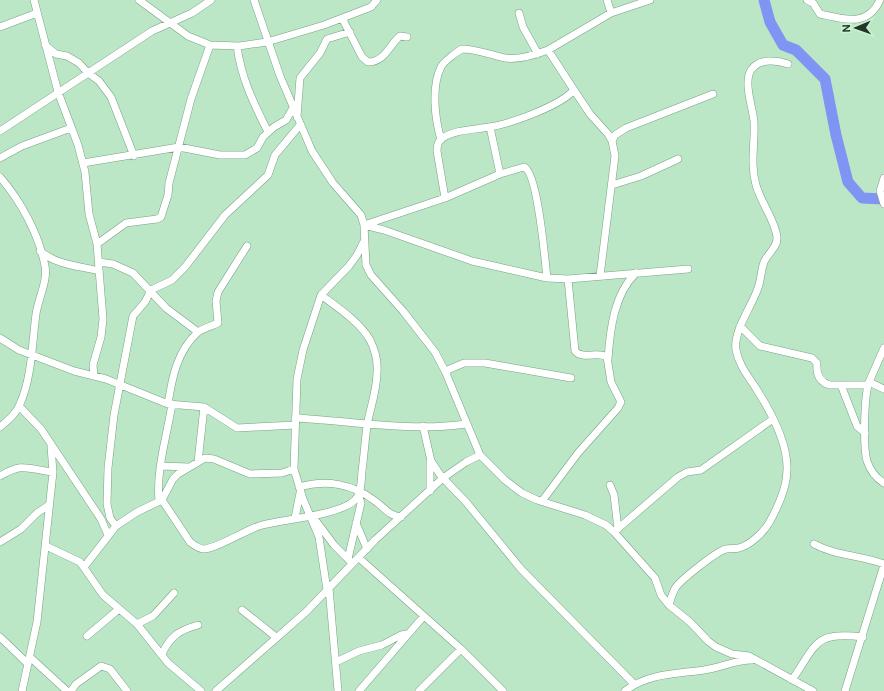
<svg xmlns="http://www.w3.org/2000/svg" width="884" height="691" font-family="'DM Sans',sans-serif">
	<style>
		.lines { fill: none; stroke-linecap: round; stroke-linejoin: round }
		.river { stroke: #8095f3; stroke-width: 11 }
		.street-casing { stroke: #78a283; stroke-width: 8 }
		.street { stroke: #fff; stroke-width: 7 }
	</style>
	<rect width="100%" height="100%" fill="#bbe7c6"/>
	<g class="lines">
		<!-- river -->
		<path class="river" d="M764,0l6,22 13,23 13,5 29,29 11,56 12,47 14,16 22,1"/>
		<defs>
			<path id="street" d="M34,0l24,92 20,53 7,27 4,42 8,30 6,75 -2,18 -8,28 1,10
				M139,0l49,36 22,9 29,1 28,-4 57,-17 47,-18 6,-7
				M254,0l26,76 32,75 21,32 28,32 3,10 2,40 5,10 32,36 32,41 10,19 35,84 25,25 17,13 15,7 48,15 21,10 8,7 41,46 6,17 8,10 21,17 18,19 8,6 16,7 17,2 64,35
				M807,0l6,3 7,11c24,5 47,14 60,-14
				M519,13l4,14 15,27
				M611,13l39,-13
				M342,18l20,39 6,5c17,0 21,-17 32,-26l7,1
				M0,27l37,-14
				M45,45l11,9 11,2 12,7 9,10 11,8 12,16 23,59
				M237,46c4,32 17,58 31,86
				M574,90l16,24 18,20 4,7 3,15 -15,120
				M297,117l3,-39 20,-25 7,-14 23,-7
				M490,127l10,47
				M0,131l152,-100 40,-18 19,-13
				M441,140c-6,-21 -10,-53 0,-73 2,-5 17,-16 21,-18 14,0 29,6 43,9 14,2 30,-3 43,-8l63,-37 -4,-13
				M612,141l3,-6 11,-7 87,-34
				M0,158l22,-12 49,-18
				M83,163l96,-16 41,8h25l12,-7 6,-11 11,-10 12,-7 7,-12
				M0,177c21,24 39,58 45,89 3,15 -7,33 -9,48 -4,30 -4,63 -16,90 -4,10 -12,16 -20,23
				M884,178l-4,13 4,13
				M612,185l29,-9 37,-17
				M445,198l-8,-47c0,-5 1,-9 4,-12 14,-10 33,-9 48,-12 21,-3 71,-21 85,-37l-26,-40
				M364,225l20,5 88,31 75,17 21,1 120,-10
				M364,225l81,-27 55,-24 24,-7c14,6 21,94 23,111
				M97,244l29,-21 31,-4 4,-2 7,-22 1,-12 22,-84 19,-54
				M40,251c16,14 40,15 59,20
				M99,262l14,2 20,9 33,35 32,24
				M740,326l20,20 52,12 5,5c-1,11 2,19 13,22h38
				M0,338l19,12 55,21 32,8 62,25 36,3 33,21 58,-3
				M884,348l-15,34 15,7
				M608,359c2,-29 6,-65 28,-86
				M445,371l19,-8h21l86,15
				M869,382c-5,14 -6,65 -2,79 3,9 9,17 17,22
				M841,385l16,41 8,7
				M168,404c4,-26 9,-53 30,-72 5,-4 14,-6 20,-9l-2,-22 2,-9 29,-46
				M19,406l22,23 60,90 7,16
				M295,418c57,3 115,14 171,6
				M423,426l8,35 12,18
				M198,462l6,-55
				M161,466l27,1
				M0,476c24,-14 27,-7 53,-4
				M443,478l23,24 55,67 113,115
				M610,485l4,10 4,34
				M299,487c27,-8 54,-3 76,14 10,7 14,15 26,16
				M430,491v-30
				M162,500l28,42c4,3 7,6 13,7 13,0 41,-18 56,-23 23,-7 80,-10 96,-26 7,-7 6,-20 7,-29 2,-15 3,-30 5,-45 3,-18 10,-35 10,-54 1,-11 -2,-22 -7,-32 -10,-18 -33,-33 -49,-45
				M159,501c-3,-32 8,-65 13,-97
				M542,501l36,-48 40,-45 3,-6 -10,-20 -4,-25c-9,-6 -24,3 -32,-6l-7,-72
				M313,517l21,28 16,16
				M295,518l5,-25
				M356,523l11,26
				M116,526l-6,-8 -3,-14 1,-36 6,-53 19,-99 12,-14 6,-12 21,-10 13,-13 40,-52 43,-40 7,-20 25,-30
				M614,532l64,-55 9,-5 14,-2 72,-51
				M0,542l21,-13 16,-16 12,-8
				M814,544c22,12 46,11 70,20
				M46,546l34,16 23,33 34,29 31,39 33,28
				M359,558l102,91 42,42
				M348,559l13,-56 -3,-9
				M84,567l32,-41 21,-14 25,-12 11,-21 5,-5 27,-16 9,1 36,15 32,-1 12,-4
				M329,588l9,103
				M327,590l-8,-53 -16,-38 -9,-30 3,-90 6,-29 18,-55 28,-29 8,-11 6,-12
				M669,605c2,-6 3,-12 7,-18 6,-8 41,-36 50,-38 4,-1 9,0 13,-1 11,-3 24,-15 30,-25 9,-16 18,-35 18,-53 1,-27 -16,-58 -30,-80 -8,-13 -18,-24 -21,-40 -3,-19 16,-44 22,-62 3,-8 3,-18 6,-26 4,-9 14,-15 13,-25 -2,-17 -16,-34 -21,-52 -6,-21 -1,-41 -2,-63 -1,-14 -11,-39 -3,-52 8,-12 26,-10 37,-6
				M242,610l34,27
				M137,624l16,-8 21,-23
				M87,636l32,-27
				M0,637l28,27
				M162,654c8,-18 18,-24 36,-29
				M31,658l36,33
				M336,662l23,-11 23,-6 19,-10 6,-1
				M792,680c25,-36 22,-49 71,-43
				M22,691l15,-69 16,-150 -2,-25
				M71,691l5,-7 25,-18 9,3 17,22
				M216,691l91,-80 68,-71 68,-62 23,-16 14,-7
				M359,691l64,-74
				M419,691l42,-42
				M625,691c23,-18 51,-17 79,-21 17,-2 30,-10 48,-10
				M845,691l39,-126"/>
		</defs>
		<!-- street casing -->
		<use href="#street" class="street-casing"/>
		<!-- street -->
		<use href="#street" class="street"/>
	</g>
	<!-- north arrow -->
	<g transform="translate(856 28) rotate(268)" stroke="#c8f4d3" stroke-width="3" paint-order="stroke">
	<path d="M0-3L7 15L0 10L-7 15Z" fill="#253629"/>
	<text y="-6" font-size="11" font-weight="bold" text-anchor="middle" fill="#253629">N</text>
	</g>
</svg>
